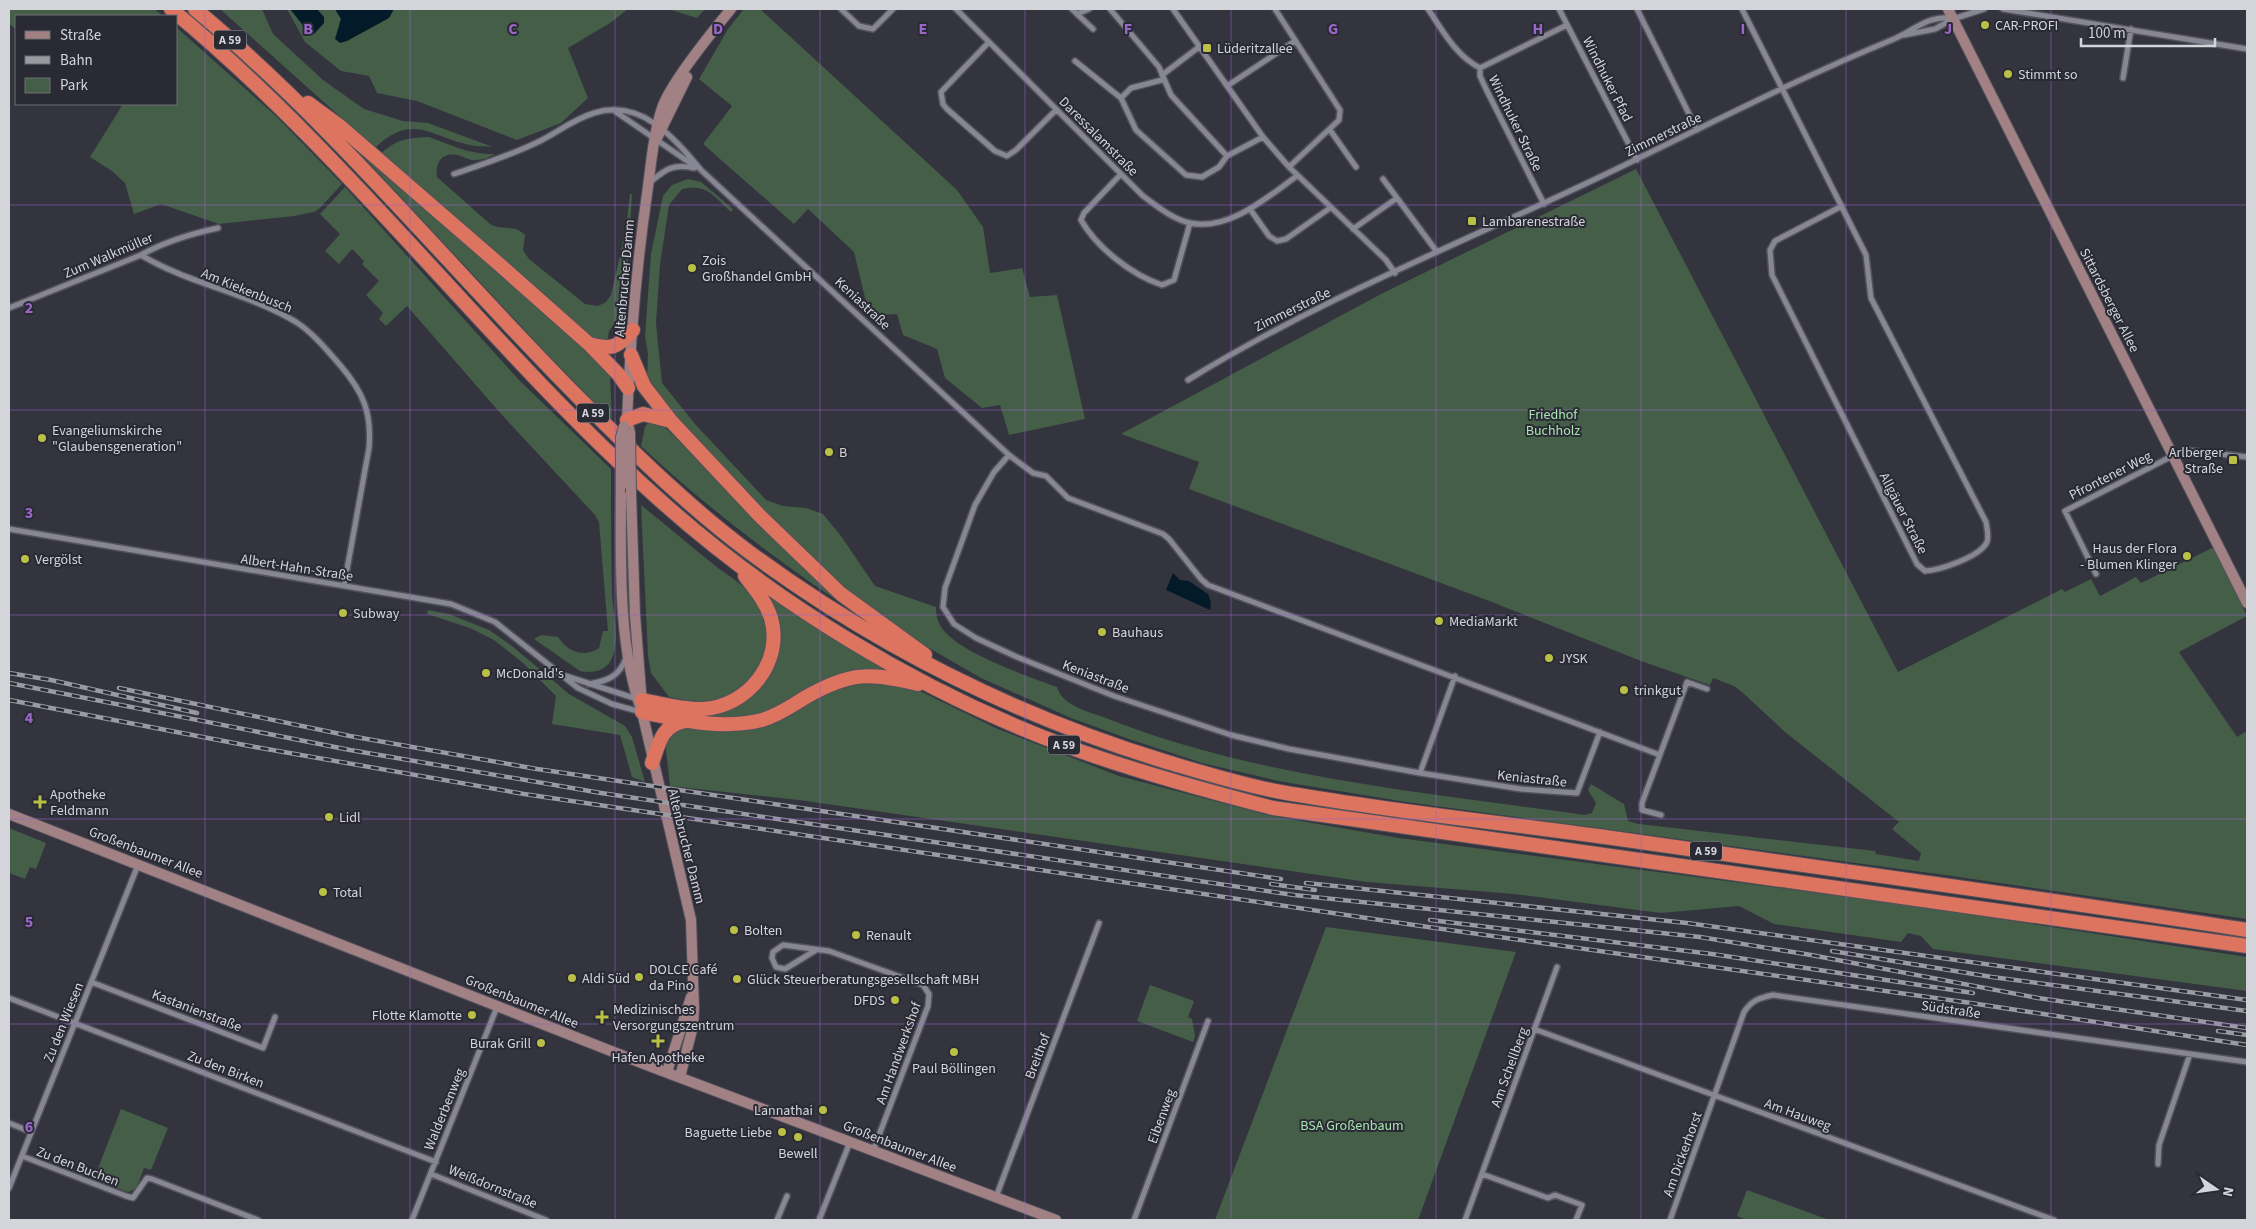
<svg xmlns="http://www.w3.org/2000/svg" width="2256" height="1229" font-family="'Source Sans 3',sans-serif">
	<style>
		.green { fill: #445e47 }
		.water { fill: #031b28 }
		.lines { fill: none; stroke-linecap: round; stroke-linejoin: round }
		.minor-casing { stroke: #53525c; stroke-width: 8 }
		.secondary-casing { stroke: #53525c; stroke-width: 12 }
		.motorway-casing { stroke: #53525c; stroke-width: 16 }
		.minor { stroke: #878794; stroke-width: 5 }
		.secondary { stroke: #a18184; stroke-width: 10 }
		.motorway { stroke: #dd7460; stroke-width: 14 }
		.rail-casing { stroke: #9a9aa3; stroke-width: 4.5 }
		.rail { stroke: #2a2a35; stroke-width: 2.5; stroke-dasharray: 8; stroke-linecap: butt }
		.secondary-bridge-casing { stroke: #53525c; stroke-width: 12; stroke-linecap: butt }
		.secondary-bridge { stroke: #a18184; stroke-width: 10 }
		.grid { fill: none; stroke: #9a67c9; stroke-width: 1; stroke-opacity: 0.55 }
		.poi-dot { fill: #bac046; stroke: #2a2a35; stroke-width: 2 }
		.labels { text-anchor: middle; stroke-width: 4; stroke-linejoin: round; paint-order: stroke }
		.shield { fill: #2a2a35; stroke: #a1a1a9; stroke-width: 1 }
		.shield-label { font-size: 12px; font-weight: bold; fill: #d4d4db }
		.poi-label { font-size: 14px; fill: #d4d4db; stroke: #2a2a35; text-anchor: start }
		.street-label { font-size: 14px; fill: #d4d4db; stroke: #2a2a35 }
		.park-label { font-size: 14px; fill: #a7e4ae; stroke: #2a2a35 }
		.grid-label { font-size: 16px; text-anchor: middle; font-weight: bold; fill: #9a67c9; stroke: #2a2a35; stroke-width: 4; stroke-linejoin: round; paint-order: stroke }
	</style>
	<rect width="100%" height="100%" fill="#34343f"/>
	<!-- green -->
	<path class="green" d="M9,9h145l9,7h-147v13l-7,-5z
		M220,9h42l11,25 50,46 41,29 39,12 25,2 65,24c-7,-1 -15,0 -23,-2 -39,-8 -58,-33 -95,3z
		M287,9h48l6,9 -2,8c22,2 43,4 55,-17h234l-18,14 -42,25 20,50 -27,25 -44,17 -100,-39 -40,-8 -8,-17 -28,-5 -36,-29z
		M668,9h37l-8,9z
		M744,9h16l197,181 26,37 7,46 32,-5 8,29 27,-2 28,124 -76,16 -9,-30 -18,3 -37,-30 -8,-29 -34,-14 -6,-21 -17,1 -13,-9 -13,-54 -46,-43 -14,15 -91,-80 29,-38 -33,-27 29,-50z
		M176,27l101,90 65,67 -22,24 -6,4 -20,4 -75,8 -58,-20 -27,10 -9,-31 -13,-12 -22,-14 33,-53h53z
		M429,137c26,9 37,17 66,17 -5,3 -13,6 -19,6 -7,1 -12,-4 -19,-5 -16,-3 -22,9 -20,22l53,47c12,7 25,0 35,11l-2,15 6,9 56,45 13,2 8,-4 5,-7 15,-66 4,-35h2l-7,115 -16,22 -2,13 -15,-2 -213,-187c18,-16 27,-17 50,-18z
		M356,149l229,198 25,27 2,46 -63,-64z
		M1636,169l262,503 164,-83 3,3 26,-13 9,17 36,-19 5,6 73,-36 33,69 -68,36 58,85 10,-6v188l-295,-43 -546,-74 -128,-21 -76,-18 -73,-24 -58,-21 -90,-40 -92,-53 -46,-34 -79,-78 -88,-93 -29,-41 1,-25 -3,-18 6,-82 12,-58 9,-11 16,-6 13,3 32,27 -2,3c-19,-17 -23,-28 -49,-23l-13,16 -9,59 -4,59 6,60 33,41 71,76 17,6 23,2 17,6 18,22 34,50 61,21c0,10 2,17 9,25 21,23 82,44 112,55 5,19 33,25 49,31 147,59 322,75 479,97l7,-2 4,-10 -8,-13 3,-6 33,20 4,17 11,3 236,27 1,3 43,7 2,-8 -29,-24 7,-7 -114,-90 -43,-40 -8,-6 -21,-8 -3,7 -69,-24 -149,-59 -303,-113 10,-27 -78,-28 262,-141z
		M345,187l174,193 92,89c0,41 0,83 1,124 1,20 8,47 0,65 -5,13 -20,16 -32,13l-46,-32 7,-4 17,2c10,15 25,21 41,11l4,-17h5l-9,-109 -4,-7 -93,-100 -95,-109 -21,20 -7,-7 4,-6 -17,-18 13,-14 -17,-17 2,-3 -12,-12 -13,15 -14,-13 15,-17 -20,-20z
		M650,420l17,9 88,90 107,98c-78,-51 -153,-107 -221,-171l4,-19z
		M624,492h3l8,182 -6,-59z
		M641,505c26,21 51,42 77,63 11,8 26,17 35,28 20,22 21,66 -3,86 -30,22 -46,22 -81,15l-18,-24 -3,-17z
		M767,596l119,75 -126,44 -31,5 -26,-2 1,-2c37,-7 42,-17 66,-45z
		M428,610l21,4 40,16 23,16 57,48 56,32 7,11 13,45 -13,-5 -12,-42 -68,-11 4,-28 -33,-33 -29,-23 -24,-12 -43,-14z
		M879,680l39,10 80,39 121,47 153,40 127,22 502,66 346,53v34l-314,-42 -12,-13 -13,-3 -7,9 -127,-18 -35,-18 -78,7 -147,-19 -147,-12 -568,-82 -129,-14 -5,-45 14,-14 50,5 34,-6 74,-40z
		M9,828l37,15 -10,26 -6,-2 -5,12 -16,-6z
		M1326,927l190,25 -98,268h-203z
		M1150,985l44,16 -6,16 4,2 3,17 -2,6 -56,-21z
		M121,1109l47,19 -17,42 -7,-2 -8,21 -8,3 -34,-13z
		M1747,1190l82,30h-82l-10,-4z"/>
	<!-- water -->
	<path class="water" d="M290,9h27l7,8v6l-10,11 -5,-1z
		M335,9h59l-5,9 -42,23 -7,2 -5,-4 6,-20z
		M1173,573l7,7 9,1 19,13 3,8 -1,8 -44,-20z"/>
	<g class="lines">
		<defs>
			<path id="minor" d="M841,9l18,17 14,3 20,-20
				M956,9l187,187c14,10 29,23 47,27 40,8 77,-26 107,-47
				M1072,9l5,5 12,-5
				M1173,9l90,128 26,30 97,93 9,13
				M1275,9l65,101 -1,10 -50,47
				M1428,9c15,22 28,47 52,59v8l6,13 58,115
				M1559,9l78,151
				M1637,9l60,121
				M1742,9l124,246 5,43 115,224c1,7 3,13 1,20 -7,15 -47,28 -62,29l-8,-7 -145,-289 -2,-25 5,-9 67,-35
				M2003,9l244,40
				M1077,14l16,15
				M1904,35l31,-6 18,-10 31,-10
				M989,42l-48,50 2,12 4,5 48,42 12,5 9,-6 40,-40
				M1075,61l46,37 15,32 50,45 16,2 17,-10 8,-11 -56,-61 -12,-28 -49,-58
				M1480,68l87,-43
				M1162,75l37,-28
				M2123,78l8,-49
				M1227,86l68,-45
				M1121,98l10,-10 31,-8
				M616,112l80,55
				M1330,130l26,37
				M1227,156l36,-19
				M454,174c29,-10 58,-19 86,-33 18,-9 34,-22 54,-28 47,-15 80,25 107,57l308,285 24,18 13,3 22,22 95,36 6,5 32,40 7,6 452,170
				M1121,174l-37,39 -3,7c16,28 51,55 81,65l12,-5 16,-57
				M1383,179l54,73
				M649,183c16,-13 23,-20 45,-15
				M1250,209l19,27 8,5 9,-2 44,-31
				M1353,229l44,-31
				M141,255c48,29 107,38 155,67 17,11 31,28 44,43 23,27 32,47 29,83l-25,138
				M9,308l132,-53c25,-14 49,-21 77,-27
				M1188,380c141,-87 299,-147 447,-220 86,-42 171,-85 259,-121 23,-10 31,-23 59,-21
				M1009,455l-15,17 -19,33 -30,83 -2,19 11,17 22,14 41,19 97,39 117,39 58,14 131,24 35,-97
				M9,529l442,75 44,18 83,66 34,16 29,8
				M2096,574l-31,-63 119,-61 63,7
				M566,676l71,23
				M589,684c18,-3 30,-7 37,-26
				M1420,773l101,16 56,4 23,-61
				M1661,815l-19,-5v-7l45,-121 20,7
				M816,950l-31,19 -9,-2 -4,-9 1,-6 10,-7 46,6 94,34 6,9 -1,12 -55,145
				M91,982l172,66 12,-31
				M9,998l427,164
				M1534,1029l520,191
				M9,1123l22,9
				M22,1156l104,40 7,2 14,-20 5,1 106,41
				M2158,1164l1,-19 31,-91
				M431,1174l115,46
				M1482,1174l66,24 7,-3 27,10 -6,15
				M9,1188l129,-323
				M996,1197l103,-274
				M412,1220l85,-213
				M777,1220l10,-24
				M819,1220l31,-78
				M1134,1220l74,-199
				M1465,1220l92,-253
				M1670,1220l74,-208c8,-12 15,-14 29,-17l474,67"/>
			<path id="secondary" d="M1948,9l299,594
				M657,138l30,-61
				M630,433l-3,-13c3,-75 9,-151 20,-226 4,-28 6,-59 15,-86 9,-26 50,-76 69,-99
				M621,486c0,70 -4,160 21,226l49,208 3,89 -1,17 -13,51
				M631,493l4,122 7,89
				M9,814l635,250 412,156
				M667,1072l24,-75"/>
			<path id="motorway" d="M171,9c176,145 312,331 481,484 117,107 266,198 414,253 68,25 137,44 207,62l974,138
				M195,9c142,118 258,263 388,393 53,53 106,105 166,150 127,94 267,164 418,210 37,11 75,23 114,30 112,20 225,31 338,47 209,30 419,58 628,91
				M308,103l34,25 158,137 89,79 30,31 9,13
				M589,344c23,6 28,4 44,-14
				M631,355l13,31 27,35 89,95 81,78 84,61
				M627,420l16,-6 28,7
				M642,700c20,4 41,10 61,9 44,-2 81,-47 68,-91 -5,-16 -16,-29 -26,-42
				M642,712c39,8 80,18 120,8 17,-5 29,-14 44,-23 44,-25 63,-25 112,-13
				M652,763c7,-20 10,-38 33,-42"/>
		</defs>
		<!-- minor casing -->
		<use href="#minor" class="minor-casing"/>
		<!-- secondary casing -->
		<use href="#secondary" class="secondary-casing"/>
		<!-- motorway casing -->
		<use href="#motorway" class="motorway-casing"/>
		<!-- minor -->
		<use href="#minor" class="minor"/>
		<!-- secondary -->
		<use href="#secondary" class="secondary"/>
		<!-- motorway -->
		<use href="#motorway" class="motorway"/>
		<defs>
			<path id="rail" d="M9,673l42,7 146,33
				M9,683l341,67 251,43 693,102 406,42 111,18 227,43 209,30
				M119,688l231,48 187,33 744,110
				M9,700l246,47 269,47 890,131 550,77 283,43
				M1306,883l381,40 560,77
				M1271,884l44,6
				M1430,920l282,34 261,39
				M1832,951l160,26 255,34
				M2218,1031l29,4"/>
		</defs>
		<!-- rail casing -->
		<use href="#rail" class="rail-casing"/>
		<!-- rail -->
		<use href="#rail" class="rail"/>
		<defs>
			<path id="secondary-bridge" d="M630,433l1,60
				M621,486v-49l3,-11"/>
		</defs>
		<!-- secondary-bridge casing -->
		<use href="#secondary-bridge" class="secondary-bridge-casing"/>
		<!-- secondary-bridge -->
		<use href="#secondary-bridge" class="secondary-bridge"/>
	</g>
	<!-- grid -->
	<path class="grid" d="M205,9v1211M410,9v1211M615,9v1211M820,9v1211M1025,9v1211M1231,9v1211M1436,9v1211M1641,9v1211M1846,9v1211M2051,9v1211M9,205h2238M9,410h2238M9,615h2238M9,819h2238M9,1024h2238"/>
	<!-- markers -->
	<g class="poi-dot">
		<circle cx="1985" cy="25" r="5"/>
		<rect x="1202" y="43" width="10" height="10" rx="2.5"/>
		<circle cx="2008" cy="74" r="5"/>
		<rect x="1467" y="216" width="10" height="10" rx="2.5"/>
		<circle cx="692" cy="268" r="5"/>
		<circle cx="42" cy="438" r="5"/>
		<circle cx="829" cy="452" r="5"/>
		<rect x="2228" y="455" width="10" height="10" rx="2.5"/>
		<circle cx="2187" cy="556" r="5"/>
		<circle cx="25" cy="559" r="5"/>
		<circle cx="343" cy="613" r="5"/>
		<circle cx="1439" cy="621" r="5"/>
		<circle cx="1102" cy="632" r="5"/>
		<circle cx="1549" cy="658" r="5"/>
		<circle cx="486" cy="673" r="5"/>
		<circle cx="1624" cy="690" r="5"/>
		<path d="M37.5 794.5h5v5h5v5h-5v5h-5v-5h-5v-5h5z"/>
		<circle cx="329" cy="817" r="5"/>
		<circle cx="323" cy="892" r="5"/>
		<circle cx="734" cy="930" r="5"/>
		<circle cx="856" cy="935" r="5"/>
		<circle cx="639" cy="977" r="5"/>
		<circle cx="572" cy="978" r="5"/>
		<circle cx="737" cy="979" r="5"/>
		<circle cx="895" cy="1000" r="5"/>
		<circle cx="472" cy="1015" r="5"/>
		<path d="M599.5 1009.5h5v5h5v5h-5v5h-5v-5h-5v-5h5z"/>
		<path d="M655.5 1033.5h5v5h5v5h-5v5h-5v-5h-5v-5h5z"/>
		<circle cx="541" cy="1043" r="5"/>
		<circle cx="954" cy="1052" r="5"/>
		<circle cx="823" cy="1110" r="5"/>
		<circle cx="782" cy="1132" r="5"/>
		<circle cx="798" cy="1137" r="5"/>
	</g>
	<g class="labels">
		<!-- shield labels -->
		<g class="shield">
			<rect x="214" y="30.5" width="32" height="19" rx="4"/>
			<rect x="577" y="403.5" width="32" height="19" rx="4"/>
			<rect x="1048" y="735.5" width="32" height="19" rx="4"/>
			<rect x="1690" y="841.5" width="32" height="19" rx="4"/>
		</g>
		<g class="shield-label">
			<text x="230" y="44">A 59</text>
			<text x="593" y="417">A 59</text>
			<text x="1064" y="749">A 59</text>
			<text x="1706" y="855">A 59</text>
		</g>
		<!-- poi labels -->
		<g class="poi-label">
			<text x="1995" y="30">CAR-PROFI</text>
			<text x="1217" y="53">Lüderitzallee</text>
			<text x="2018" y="79">Stimmt so</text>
			<text x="1482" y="226">Lambarenestraße</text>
			<text x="702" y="265">Zois<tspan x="702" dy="16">Großhandel GmbH</tspan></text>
			<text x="52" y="435">Evangeliumskirche<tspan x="52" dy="16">"Glaubensgeneration"</tspan></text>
			<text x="839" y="457">B</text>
			<text x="2223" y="457" text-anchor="end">Arlberger<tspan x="2223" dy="16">Straße</tspan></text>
			<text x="2177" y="553" text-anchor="end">Haus der Flora<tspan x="2177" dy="16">- Blumen Klinger</tspan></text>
			<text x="35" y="564">Vergölst</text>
			<text x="353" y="618">Subway</text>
			<text x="1449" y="626">MediaMarkt</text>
			<text x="1112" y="637">Bauhaus</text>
			<text x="1559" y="663">JYSK</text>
			<text x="496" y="678">McDonald's</text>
			<text x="1634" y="695">trinkgut</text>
			<text x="50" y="799">Apotheke<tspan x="50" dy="16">Feldmann</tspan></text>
			<text x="339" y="822">Lidl</text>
			<text x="333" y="897">Total</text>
			<text x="744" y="935">Bolten</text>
			<text x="866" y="940">Renault</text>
			<text x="649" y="974">DOLCE Café<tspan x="649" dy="16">da Pino</tspan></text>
			<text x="582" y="983">Aldi Süd</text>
			<text x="747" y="984">Glück Steuerberatungsgesellschaft MBH</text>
			<text x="885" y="1005" text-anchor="end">DFDS</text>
			<text x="613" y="1014">Medizinisches<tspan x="613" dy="16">Versorgungszentrum</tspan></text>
			<text x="462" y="1020" text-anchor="end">Flotte Klamotte</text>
			<text x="531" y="1048" text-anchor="end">Burak Grill</text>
			<text x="658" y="1062" text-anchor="middle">Hafen Apotheke</text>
			<text x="954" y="1073" text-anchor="middle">Paul Böllingen</text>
			<text x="813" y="1115" text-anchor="end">Lannathai</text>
			<text x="772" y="1137" text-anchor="end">Baguette Liebe</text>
			<text x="798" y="1158" text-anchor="middle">Bewell</text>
		</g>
		<!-- street labels -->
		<g class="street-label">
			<text transform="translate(1608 79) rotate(63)" y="5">Windhuker Pfad</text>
			<text transform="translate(1516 123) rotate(64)" y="5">Windhuker Straße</text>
			<text transform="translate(1663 134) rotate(-26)" y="5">Zimmerstraße</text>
			<text transform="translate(1099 136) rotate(45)" y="5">Daressalamstraße</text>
			<text transform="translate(108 255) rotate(-23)" y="5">Zum Walkmüller</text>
			<text transform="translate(624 278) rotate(-85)" y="5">Altenbrucher Damm</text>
			<text transform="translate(247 290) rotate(22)" y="5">Am Kiekenbusch</text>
			<text transform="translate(2110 300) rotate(63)" y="5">Sittardsberger Allee</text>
			<text transform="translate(863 303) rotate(43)" y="5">Keniastraße</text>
			<text transform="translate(1292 309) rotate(-26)" y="5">Zimmerstraße</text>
			<text transform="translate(2110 475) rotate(-27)" y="5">Pfrontener Weg</text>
			<text transform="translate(1904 513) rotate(63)" y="5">Allgäuer Straße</text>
			<text transform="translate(297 567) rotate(9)" y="5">Albert-Hahn-Straße</text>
			<text transform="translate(1096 676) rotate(21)" y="5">Keniastraße</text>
			<text transform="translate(1532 778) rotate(6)" y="5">Keniastraße</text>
			<text transform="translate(687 846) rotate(76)" y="5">Altenbrucher Damm</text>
			<text transform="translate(146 852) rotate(21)" y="5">Großenbaumer Allee</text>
			<text transform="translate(522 1001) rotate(22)" y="5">Großenbaumer Allee</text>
			<text transform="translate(1951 1009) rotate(8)" y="5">Südstraße</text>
			<text transform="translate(197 1010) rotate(21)" y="5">Kastanienstraße</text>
			<text transform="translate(63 1022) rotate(-68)" y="5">Zu den Wiesen</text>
			<text transform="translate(898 1053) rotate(-70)" y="5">Am Handwerkshof</text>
			<text transform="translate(1037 1056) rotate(-69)" y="5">Breithof</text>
			<text transform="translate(1509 1067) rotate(-70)" y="5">Am Schellberg</text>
			<text transform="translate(226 1069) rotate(21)" y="5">Zu den Birken</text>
			<text transform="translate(444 1109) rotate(-68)" y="5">Walderbenweg</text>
			<text transform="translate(1798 1114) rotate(20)" y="5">Am Hauweg</text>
			<text transform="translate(1161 1116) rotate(-70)" y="5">Eibenweg</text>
			<text transform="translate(900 1146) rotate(21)" y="5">Großenbaumer Allee</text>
			<text transform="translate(1682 1154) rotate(-70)" y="5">Am Dickerhorst</text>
			<text transform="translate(78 1166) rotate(21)" y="5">Zu den Buchen</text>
			<text transform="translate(493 1186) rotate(22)" y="5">Weißdornstraße</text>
		</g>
		<!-- park labels -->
		<g class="park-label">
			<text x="1553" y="419">Friedhof<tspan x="1553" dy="16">Buchholz</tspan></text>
			<text x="1352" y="1130">BSA Großenbaum</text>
		</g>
	</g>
	<g class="grid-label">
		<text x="308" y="34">B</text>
		<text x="513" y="34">C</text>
		<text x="718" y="34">D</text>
		<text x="923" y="34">E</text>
		<text x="1128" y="34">F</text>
		<text x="1333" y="34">G</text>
		<text x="1538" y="34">H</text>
		<text x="1743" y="34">I</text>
		<text x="1948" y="34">J</text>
		<text x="29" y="313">2</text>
		<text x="29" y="518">3</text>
		<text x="29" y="723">4</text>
		<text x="29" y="927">5</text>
		<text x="29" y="1132">6</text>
	</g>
	<!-- border -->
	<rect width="2256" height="1229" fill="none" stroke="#d4d4db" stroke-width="20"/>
	<!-- legend -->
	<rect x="15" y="15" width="162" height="90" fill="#2a2a35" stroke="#6e6e77"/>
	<rect x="25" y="31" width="25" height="8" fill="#a18184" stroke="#6e6e77"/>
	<text x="60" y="40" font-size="15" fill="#d4d4db">Straße</text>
	<rect x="25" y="56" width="25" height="8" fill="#9a9aa3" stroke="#6e6e77"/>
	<text x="60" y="65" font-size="15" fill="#d4d4db">Bahn</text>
	<rect x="25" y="78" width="25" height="15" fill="#445e47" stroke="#6e6e77"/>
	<text x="60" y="90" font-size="15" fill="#d4d4db">Park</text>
	<!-- north arrow -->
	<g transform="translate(2216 1189) rotate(103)" stroke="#2a2a35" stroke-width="4" paint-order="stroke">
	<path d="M0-4L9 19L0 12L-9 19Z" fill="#d4d4db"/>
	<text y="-8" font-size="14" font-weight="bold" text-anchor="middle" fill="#d4d4db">N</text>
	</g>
	<!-- scale -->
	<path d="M2081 38v8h134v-8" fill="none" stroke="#d4d4db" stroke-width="2.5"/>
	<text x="2088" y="38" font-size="15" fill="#d4d4db" stroke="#2a2a35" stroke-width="4" paint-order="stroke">100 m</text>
</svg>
